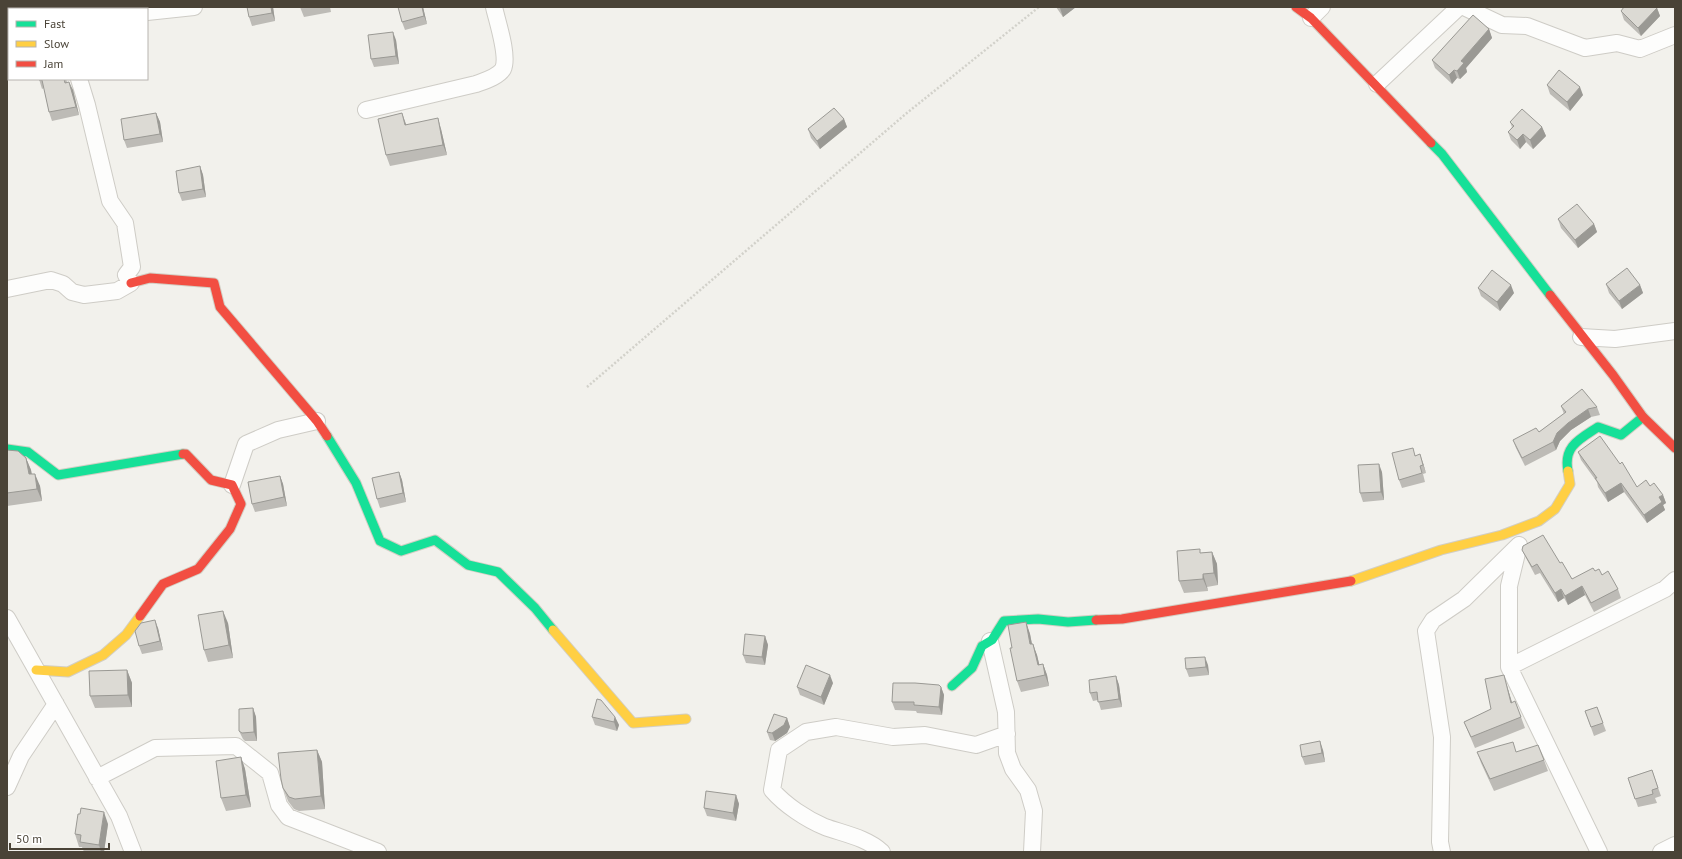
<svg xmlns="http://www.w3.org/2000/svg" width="1682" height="859" font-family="'PT Sans',sans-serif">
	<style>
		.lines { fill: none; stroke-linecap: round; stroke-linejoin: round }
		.street-casing { stroke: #ceccc6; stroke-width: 18 }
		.fast-casing { stroke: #d2cec3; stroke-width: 11 }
		.slow-casing { stroke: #d2cec3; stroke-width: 11 }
		.jam-casing { stroke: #d2cec3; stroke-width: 11 }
		.path { stroke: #d2d1ca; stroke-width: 2.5; stroke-dasharray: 2 2; stroke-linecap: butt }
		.street { stroke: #fdfdfc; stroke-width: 16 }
		.fast { stroke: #16e098; stroke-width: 9 }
		.slow { stroke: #ffcf43; stroke-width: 9 }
		.jam { stroke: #f24e42; stroke-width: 9 }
		.wall { fill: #bdbbb6 }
		.shaded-wall { fill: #9a9994 }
		.building { fill: #dcdad4; stroke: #9a9994 }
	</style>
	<rect width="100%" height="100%" fill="#f2f1ec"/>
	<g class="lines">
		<defs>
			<path id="street" d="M64,7v2
				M1464,7l38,18 25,1 58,22 32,-5 23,6 35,-14
				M147,12l47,-5
				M1311,18l11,-11
				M1377,84l82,-77
				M366,110l110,-26c8,-3 22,-7 27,-15 6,-13 -6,-48 -9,-62
				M7,289l44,-9 12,4 9,8 12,3 33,-4 14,-8 -5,-8 6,-8 -7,-44 -15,-22 -23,-96 -8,-26
				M1581,337l34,2 60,-8
				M232,485l14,-41 32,-14 39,-9
				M7,618l112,198 14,36
				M990,641l16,71 1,41 6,16 15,21 6,21 -2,41
				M1509,667v-81l10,-41
				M97,778l58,-30 81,-2 34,27 9,32 9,12 90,35
				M7,787l14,-31 35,-52
				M882,852c-15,-14 -37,-18 -57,-25 -19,-8 -40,-22 -53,-37l7,-40 27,-18 30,-5 57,10 32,-2 51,10 31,-11
				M1442,852l-2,-10 2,-105 -16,-106 7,-11 31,-21 55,-54
				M1599,852l-90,-185 156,-78 10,-9
				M1661,852l14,-7"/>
			<path id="fast" d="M1431,143l11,11 108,141
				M327,436l29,47 24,58 21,10 34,-11 33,25 30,7 37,36 18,22
				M7,449l21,3 30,23 125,-21
				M1568,471c-5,-25 12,-32 30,-44l23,8 22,-18
				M952,686l20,-18 10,-22 10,-6 12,-19 34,-2 30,3 28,-2"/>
			<path id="slow" d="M1351,581l90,-31 61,-15 37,-14 16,-12 15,-25 -2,-13
				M553,630l80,93 53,-4
				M36,670l32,2 35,-17 23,-20 14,-19"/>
			<path id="jam" d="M1296,7l15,11 120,125
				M131,283l19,-5 64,5 6,24 97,114 10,15
				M1550,295l63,80 30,42 32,31
				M140,616l23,-32 35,-15 32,-40 11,-25 -9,-19 -21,-5 -25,-26h-3
				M1096,620l26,-1 229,-38"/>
		</defs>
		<!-- street casing -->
		<use href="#street" class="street-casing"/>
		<!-- fast casing -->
		<use href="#fast" class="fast-casing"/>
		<!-- slow casing -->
		<use href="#slow" class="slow-casing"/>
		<!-- jam casing -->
		<use href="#jam" class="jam-casing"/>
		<!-- path -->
		<path class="path" d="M587,387l321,-275 131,-105"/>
		<!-- street -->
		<use href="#street" class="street"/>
		<!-- fast -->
		<use href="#fast" class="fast"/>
		<!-- slow -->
		<use href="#slow" class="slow"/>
		<!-- jam -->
		<use href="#jam" class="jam"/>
	</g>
	<!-- wall -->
	<path class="wall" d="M273,7l2,14 -23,5 -3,-9z
		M300,7h30l1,5 -27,5z
		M423,7l4,17 -22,6 -3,-8z
		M1056,7h20l-13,10z
		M1657,8l3,8 -19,20 -17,-16 -3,-9z
		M1489,29l3,9 -26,30 1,4 -7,7 -3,-1 -5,6 -17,-16 -3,-8z
		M396,40l3,24 -25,3 -3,-8z
		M39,79h27l1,3 6,8 6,25 -27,6 -3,-9 -5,-24 -2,1z
		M1547,85l36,10 -13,16 -20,-17z
		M156,113l4,9 3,20 -36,6 -3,-8z
		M844,119l3,8 -27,22 -9,-11 -3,-9z
		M1510,122l32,5 4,9 -13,13 -7,-7 -6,7 -9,-9 -3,-8 4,-5z
		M406,125l35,4 6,26 -57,11 -4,-11z
		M200,166l3,9 3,22 -24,4 -3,-8z
		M1558,219l36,5 3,8 -19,16 -17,-20z
		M1606,284l34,1 3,8 -21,16 -13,-16z
		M1478,288l36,5 -14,18 -19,-15z
		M1561,406l36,1 3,8 -9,2 -20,13 -11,11 -4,9 -31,16 -9,-18 -3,-8 26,-8 25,-18z
		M7,450l19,8 5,12 1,4 8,12 2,15 -35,5z
		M1578,452l59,35 13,-1 13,9 3,8 -3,2 2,5 -18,13 -23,-31 -16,10 -10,-15 -1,-5 -16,-22z
		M1415,455l8,8 3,10 -3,1 2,8 -23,6 -3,-8z
		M399,472l3,8 4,22 -26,6 -3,-9z
		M1382,472l2,28 -21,2 -3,-9z
		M280,476l3,8 4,22 -32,6 -3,-8z
		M1522,550l38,13 12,16 23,-8 7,4 16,14 3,9 -27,14 -9,-17 -17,10 -4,-7 -6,4 -18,-29 -5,2 -9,-17z
		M1212,552l5,12 1,21 -11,2 1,4 -24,2 -5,-12 22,-28z
		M1026,622l4,12 2,10 5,11 2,9h4l4,11 2,11 -28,6 -4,-11 -5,-33z
		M228,623l5,35 -25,4 -4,-12z
		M158,628l5,22 -21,4 -3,-8z
		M765,636l3,9 -3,20 -19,-2 -3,-8z
		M1208,665l1,10 -20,2 -3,-8z
		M127,670l5,13v24l-37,1 -5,-12z
		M1116,676l3,9 3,22 -21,3 -3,-10 -5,1 -3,-8z
		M833,683l-9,22 -24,-10 -3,-8z
		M1507,686l5,16 9,15 4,11 -50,20 -11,-26 27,-13z
		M941,687l3,8 -2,20 -25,-2 -1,-2 -21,-1 -3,-8z
		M1597,707l9,24 -12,5 -9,-25z
		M253,708l3,9 1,24h-12l-2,-2 -4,-8z
		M592,717h23l4,8 -2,6 -22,-6z
		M787,718l3,9 -3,6 -12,8 -5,-1 -3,-8z
		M317,750l5,12 3,47 -26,2 -5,-2 -6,-8 -5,-13z
		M1323,750l2,12 -20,3 -3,-8z
		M1477,752h39l28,8 4,11 -54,20 -13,-28z
		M241,757l4,12 6,38 -25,4 -5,-13z
		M1652,770l9,26 -6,2 2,5 -19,4 -10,-29z
		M736,795l3,9 -3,17 -29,-5 -3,-8z
		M108,824l-4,28h-20l-2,-5h-3l-4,-13z"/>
	<!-- shaded-wall -->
	<path class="shaded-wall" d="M271,7h2l2,14 -3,-8z
		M422,7h1l4,17 -3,-8z
		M1062,7h14l-13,10 -3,-9z
		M1657,8l3,8 -19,20 -3,-8z
		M1489,29l3,9 -26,30 1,4 -7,7 -3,-8 4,-10z
		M393,32l3,8 3,24 -3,-8z
		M1454,70l3,8 -5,6 -3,-9z
		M69,82l4,8 6,25 -3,-8z
		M1580,87l3,8 -13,16 -3,-9z
		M156,113l4,9 3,20 -3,-8z
		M402,113l4,11 3,12 -4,-11z
		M438,118l3,11 6,26 -4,-10z
		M844,119l3,8 -27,22 -3,-8z
		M1542,127l4,9 -13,13 -3,-9z
		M1523,134l3,8 -6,7 -3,-9z
		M200,166l3,9 3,22 -3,-8z
		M1594,224l3,8 -19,16 -3,-8z
		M1511,285l3,8 -14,18 -3,-9z
		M1640,285l3,8 -21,16 -3,-8z
		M1588,409l3,8 -20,13 -11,11 -4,9 -3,-8 4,-9 11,-10z
		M1420,454l3,9 3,10 -3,-8z
		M26,458l5,12 2,17 -4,-13z
		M1379,464l3,8 2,28 -3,-8z
		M399,472l3,8 4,22 -3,-9z
		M35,474l5,12 2,15 -5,-12z
		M280,476l3,8 4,22 -3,-9z
		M1621,483l3,9 -16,10 -3,-9z
		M1663,495l3,8 -3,2 2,5 -18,13 -3,-8 15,-18z
		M1212,552l5,12 1,21 -4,-12z
		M1203,574l4,13 1,4 -5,-12z
		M1582,586l3,9 -17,10 -3,-9z
		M1561,589l3,9 -6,4 -3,-9z
		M223,611l5,12 5,35 -4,-13z
		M155,620l3,8 5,22 -3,-9z
		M1026,622l4,12 4,21 -4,-11z
		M765,636l3,9 -3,20 -3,-8z
		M1033,644l4,11 5,21 -4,-11z
		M1205,657l3,8 1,10 -3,-8z
		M1043,664l4,11 2,11 -4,-11z
		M127,670l5,13v24l-4,-12z
		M830,675l3,8 -9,22 -3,-8z
		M1504,675l3,11 8,27 -4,-10z
		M1116,676l3,9 3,22 -3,-8z
		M941,687l3,8 -2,20 -3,-8z
		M253,708l3,9 1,24 -3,-9z
		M615,717l4,8 -2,6 -3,-9z
		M787,718l3,9 -3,6 -12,8 -3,-8z
		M1320,741l3,9 2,12 -3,-9z
		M317,750l5,12 3,47 -4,-13z
		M241,757l4,12 6,38 -5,-12z
		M736,795l3,9 -3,17 -3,-8z
		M104,812l4,12 -4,28h-3l-2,-7z"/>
	<!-- building -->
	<path class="building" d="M247,7h24l1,6 -23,4z
		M398,7h24l2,9 -22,6z
		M1624,7h33v1l-19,20 -17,-17z
		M1473,15l16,14 -28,32 3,2 -7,8 -3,-1 -5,5 -17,-15z
		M393,32l3,24 -25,3 -3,-24z
		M1559,70l21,17 -13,15 -20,-17z
		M39,79h25l1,4 4,-1 7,25 -27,5 -7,-32h-3z
		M834,108l10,11 -27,22 -9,-12z
		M1522,109l20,18 -12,13 -7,-6 -6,6 -9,-8 6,-6 -4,-4z
		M156,113l4,21 -36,6 -3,-21z
		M402,113l3,12 33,-7 5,27 -57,10 -8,-36z
		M200,166l3,23 -24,4 -3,-22z
		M1577,204l17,20 -19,16 -17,-21z
		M1627,268l13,17 -21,16 -13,-17z
		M1492,270l19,15 -14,17 -19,-14z
		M1582,389l15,18 -9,2 -20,14 -11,10 -4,9 -31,16 -9,-18 23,-12 3,4 27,-20 -5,-6z
		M1600,436l20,28 2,-2 15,25 9,-7 4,6 4,-3 9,12 -4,2 3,5 -18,13 -23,-32 -16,10 -10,-15h2l-19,-26z
		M1413,448l2,8 5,-2 3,11 -3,1 2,7 -23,7 -7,-27z
		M7,450l11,1 8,7 3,16h6l2,15 -30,4z
		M1379,464l2,28 -21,1 -2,-28z
		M399,472l4,21 -26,6 -5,-21z
		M280,476l4,21 -32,7 -4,-22z
		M1543,535l17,28 2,-1 10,17 21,-11 2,3 4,-2 3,6 6,-4 10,18 -27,14 -9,-17 -17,10 -4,-7 -6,4 -18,-29 -5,3 -10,-17 1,-4z
		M1200,549v4l12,-1 2,21 -11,1v5l-24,2 -2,-30z
		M223,611l6,34 -25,5 -6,-35z
		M155,620l5,21 -21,5 -4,-15 6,-8z
		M1026,622l4,22h3l5,21 5,-1 2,11 -28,6 -7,-33h2l-4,-23z
		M745,634l20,2 -3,21 -19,-2z
		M1205,657l1,10 -20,2 -1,-11z
		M806,665l24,10 -9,22 -24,-10z
		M127,670l1,25 -38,1 -1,-25z
		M1504,675l7,28 4,-2 6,16 -50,20 -7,-15 27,-13 -6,-30z
		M1116,676l3,23 -21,3 -1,-10 -7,1 -1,-13z
		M893,683h22l24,2 2,2 -2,20 -25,-2v-3h-22z
		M597,699l4,1 14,17 -1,5 -22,-5z
		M1597,707l6,16 -12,4 -6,-16z
		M253,708l1,24 -12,1 -3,-2v-22z
		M774,714l13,4 -3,7 -12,8 -5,-1z
		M1320,741l2,12 -20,4 -2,-12z
		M1513,742l3,10 22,-7 6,15 -54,19 -13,-27z
		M317,750l4,46 -26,3 -6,-2 -6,-9 -2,-9 -3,-26z
		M241,757l5,38 -25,3 -5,-37z
		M1652,770l6,18 -6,2 1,4 -18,5 -7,-21z
		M706,791l30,4 -3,18 -29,-5z
		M81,808l23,4 -5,33 -19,-3 1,-7 -6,-1 3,-20h2z"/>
	<!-- border -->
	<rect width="1682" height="859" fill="none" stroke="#4a4337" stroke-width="16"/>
	<!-- legend -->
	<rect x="8" y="8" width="140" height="72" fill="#ffffff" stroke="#b7b4af"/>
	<rect x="16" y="21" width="20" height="6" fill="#16e098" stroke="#b7b4af"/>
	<text x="44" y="28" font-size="12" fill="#4a4337">Fast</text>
	<rect x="16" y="41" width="20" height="6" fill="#ffcf43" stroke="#b7b4af"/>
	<text x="44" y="48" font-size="12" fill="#4a4337">Slow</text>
	<rect x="16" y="61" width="20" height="6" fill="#f24e42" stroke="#b7b4af"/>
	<text x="44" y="68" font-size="12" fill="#4a4337">Jam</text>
	<!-- scale -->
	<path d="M10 843v6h99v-6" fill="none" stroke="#4a4337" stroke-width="2"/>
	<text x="16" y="843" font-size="12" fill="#4a4337" stroke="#ffffff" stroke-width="3" paint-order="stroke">50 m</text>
</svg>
